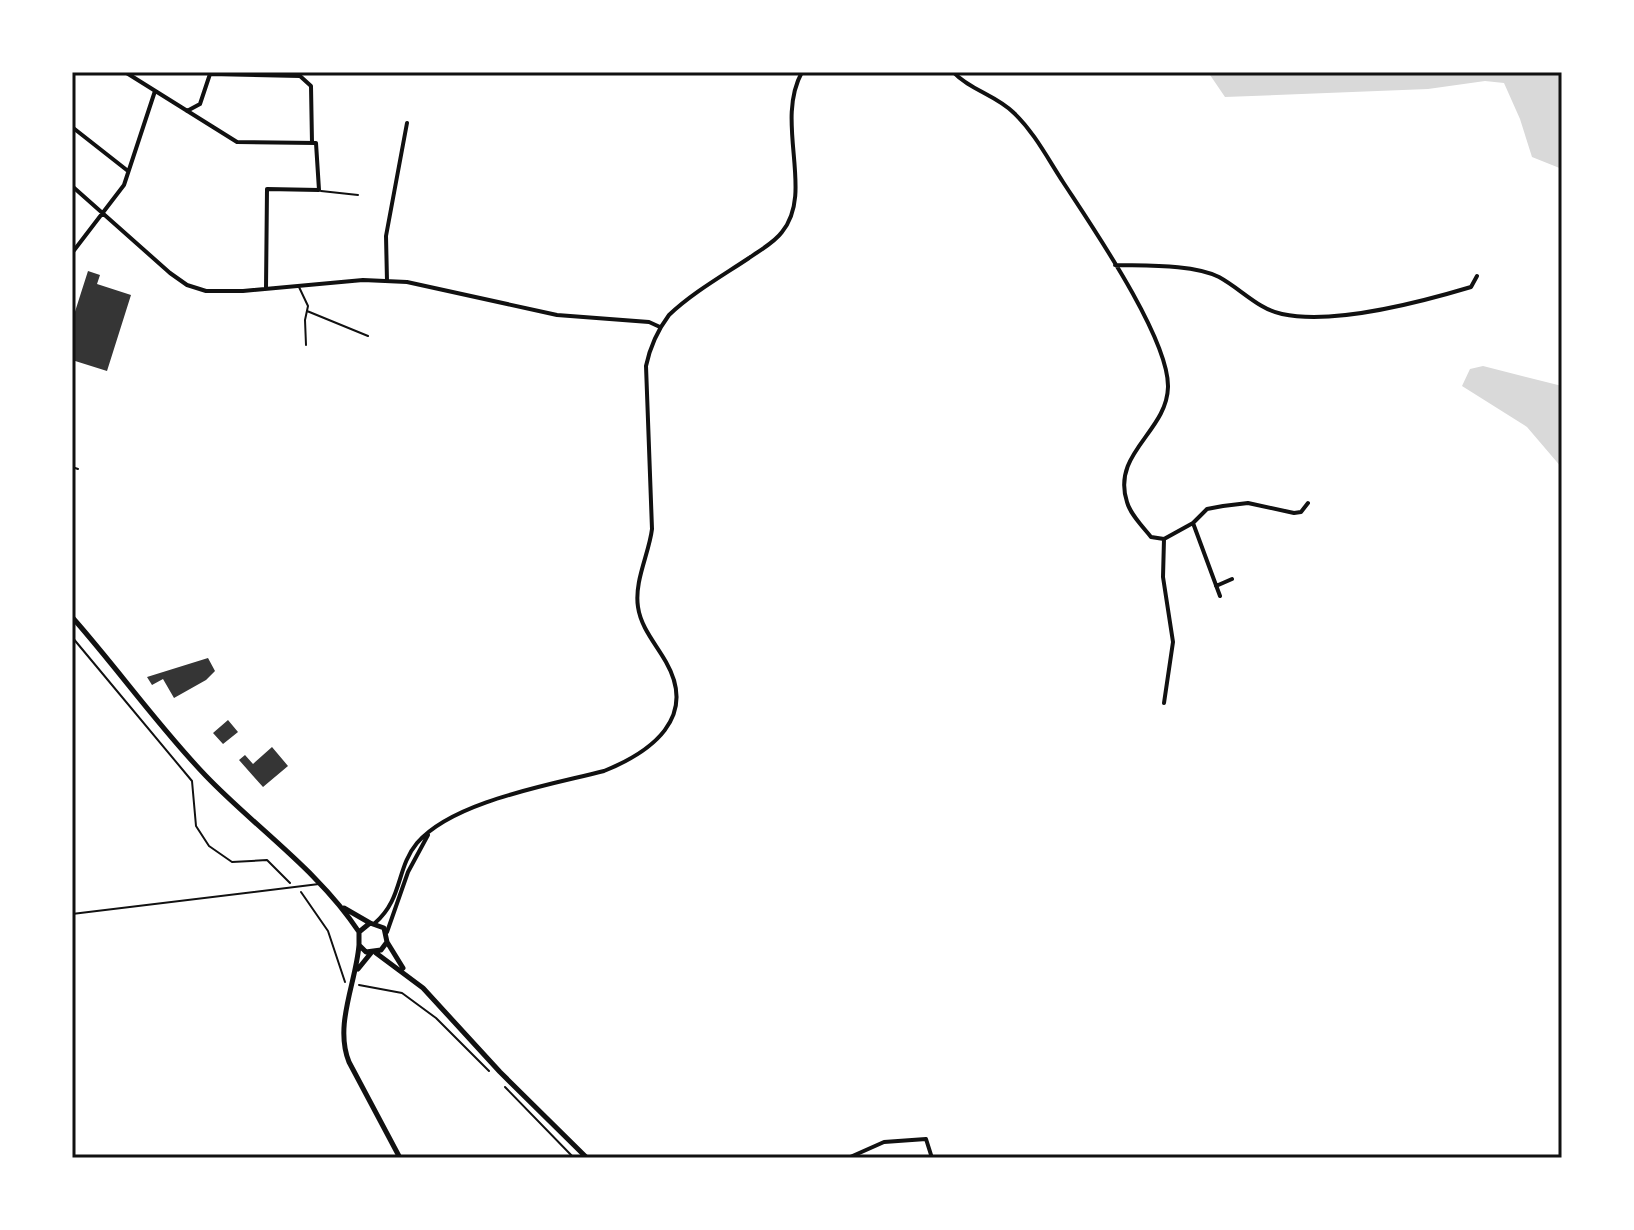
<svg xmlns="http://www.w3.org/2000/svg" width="1634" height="1230" font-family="Lato,sans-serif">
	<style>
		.water { fill: #d9d9d9 }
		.building { fill: #353535 }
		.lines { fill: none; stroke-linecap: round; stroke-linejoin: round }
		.path { stroke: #111; stroke-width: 2 }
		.service { stroke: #111; stroke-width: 2 }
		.minor { stroke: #111; stroke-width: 4 }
		.tertiary { stroke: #111; stroke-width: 4 }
		.secondary { stroke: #111; stroke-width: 5 }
		.neatline { fill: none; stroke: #111; stroke-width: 3 }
	</style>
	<rect width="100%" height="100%" fill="#fff"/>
	<!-- water -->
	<path class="water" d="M1208,72h354v97l-30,-12 -12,-38 -16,-36 -19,-2 -57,8 -203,8z
		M1483,366l79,20v82l-35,-41 -65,-41 8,-17z"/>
	<!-- building -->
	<path class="building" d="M88,271l12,4 -3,9 34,11 -24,76 -35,-11v-39z
		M208,658l7,13 -9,9 -32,18 -11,-19 -11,6 -5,-8z
		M228,720l10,12 -15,12 -10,-11z
		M272,747l16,19 -25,21 -24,-27 6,-5 8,9z"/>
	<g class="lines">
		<!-- path -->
		<path class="path" d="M72,637l120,144 4,45 13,20 23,16 35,-2 23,23
			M301,892l27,39 17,51
			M359,985l43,8 34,25 53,53
			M505,1087l69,71"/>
		<!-- service -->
		<path class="service" d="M321,191l37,4
			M299,287l9,19 -3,14 1,25
			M307,311l61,25
			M72,467l6,2
			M72,914l247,-30"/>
		<!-- minor -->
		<path class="minor" d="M125,72l112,70 79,1 3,47 -52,-1 -1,100
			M953,72c17,18 43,23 61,41 20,19 34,46 49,69 28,43 106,156 105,205 -1,45 -57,66 -41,115 3,12 16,25 24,35l13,2 -1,38 10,65 -9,61
			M187,111l13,-7 10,-30 90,2 11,10 1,57
			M72,127l56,44
			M72,186l98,87 17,12 19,6h37l120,-11 44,2 150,33 92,7 11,5
			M72,253l52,-68 31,-94
			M1115,265c30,1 77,-1 104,12 22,12 39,32 63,37 51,11 139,-12 189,-27l6,-11
			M387,281l-1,-45 21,-113
			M1193,523l27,73
			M1164,539l29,-16 14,-14 16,-3 25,-3 46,10 7,-1 7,-9
			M1216,586l16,-7
			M848,1158l36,-16 42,-3 6,19"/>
		<!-- tertiary -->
		<path class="tertiary" d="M375,923c28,-24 21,-55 42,-80 36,-42 133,-58 187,-72 47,-19 94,-53 62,-109 -10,-18 -25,-34 -28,-55 -4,-26 11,-53 14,-78l-6,-163c4,-19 11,-35 23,-51 23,-22 53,-39 80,-57 11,-8 25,-15 33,-26 33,-40 -8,-109 20,-160
			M387,932l21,-60 20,-37"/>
		<!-- secondary -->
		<path class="secondary" d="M72,617c46,52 86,109 134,159 50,52 113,95 153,156
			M344,908l26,15
			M387,942l-6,8 -15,2 -7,-7v-13l11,-9 14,5 3,14 16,26
			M359,945c-3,38 -25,80 -10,117l51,96
			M376,953l47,35 77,84 87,86
			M358,969l13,-16"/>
	</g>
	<!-- border -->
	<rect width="1634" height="1230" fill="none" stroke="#ffffff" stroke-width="148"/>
	<rect x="74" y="74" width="1486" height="1082" class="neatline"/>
</svg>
